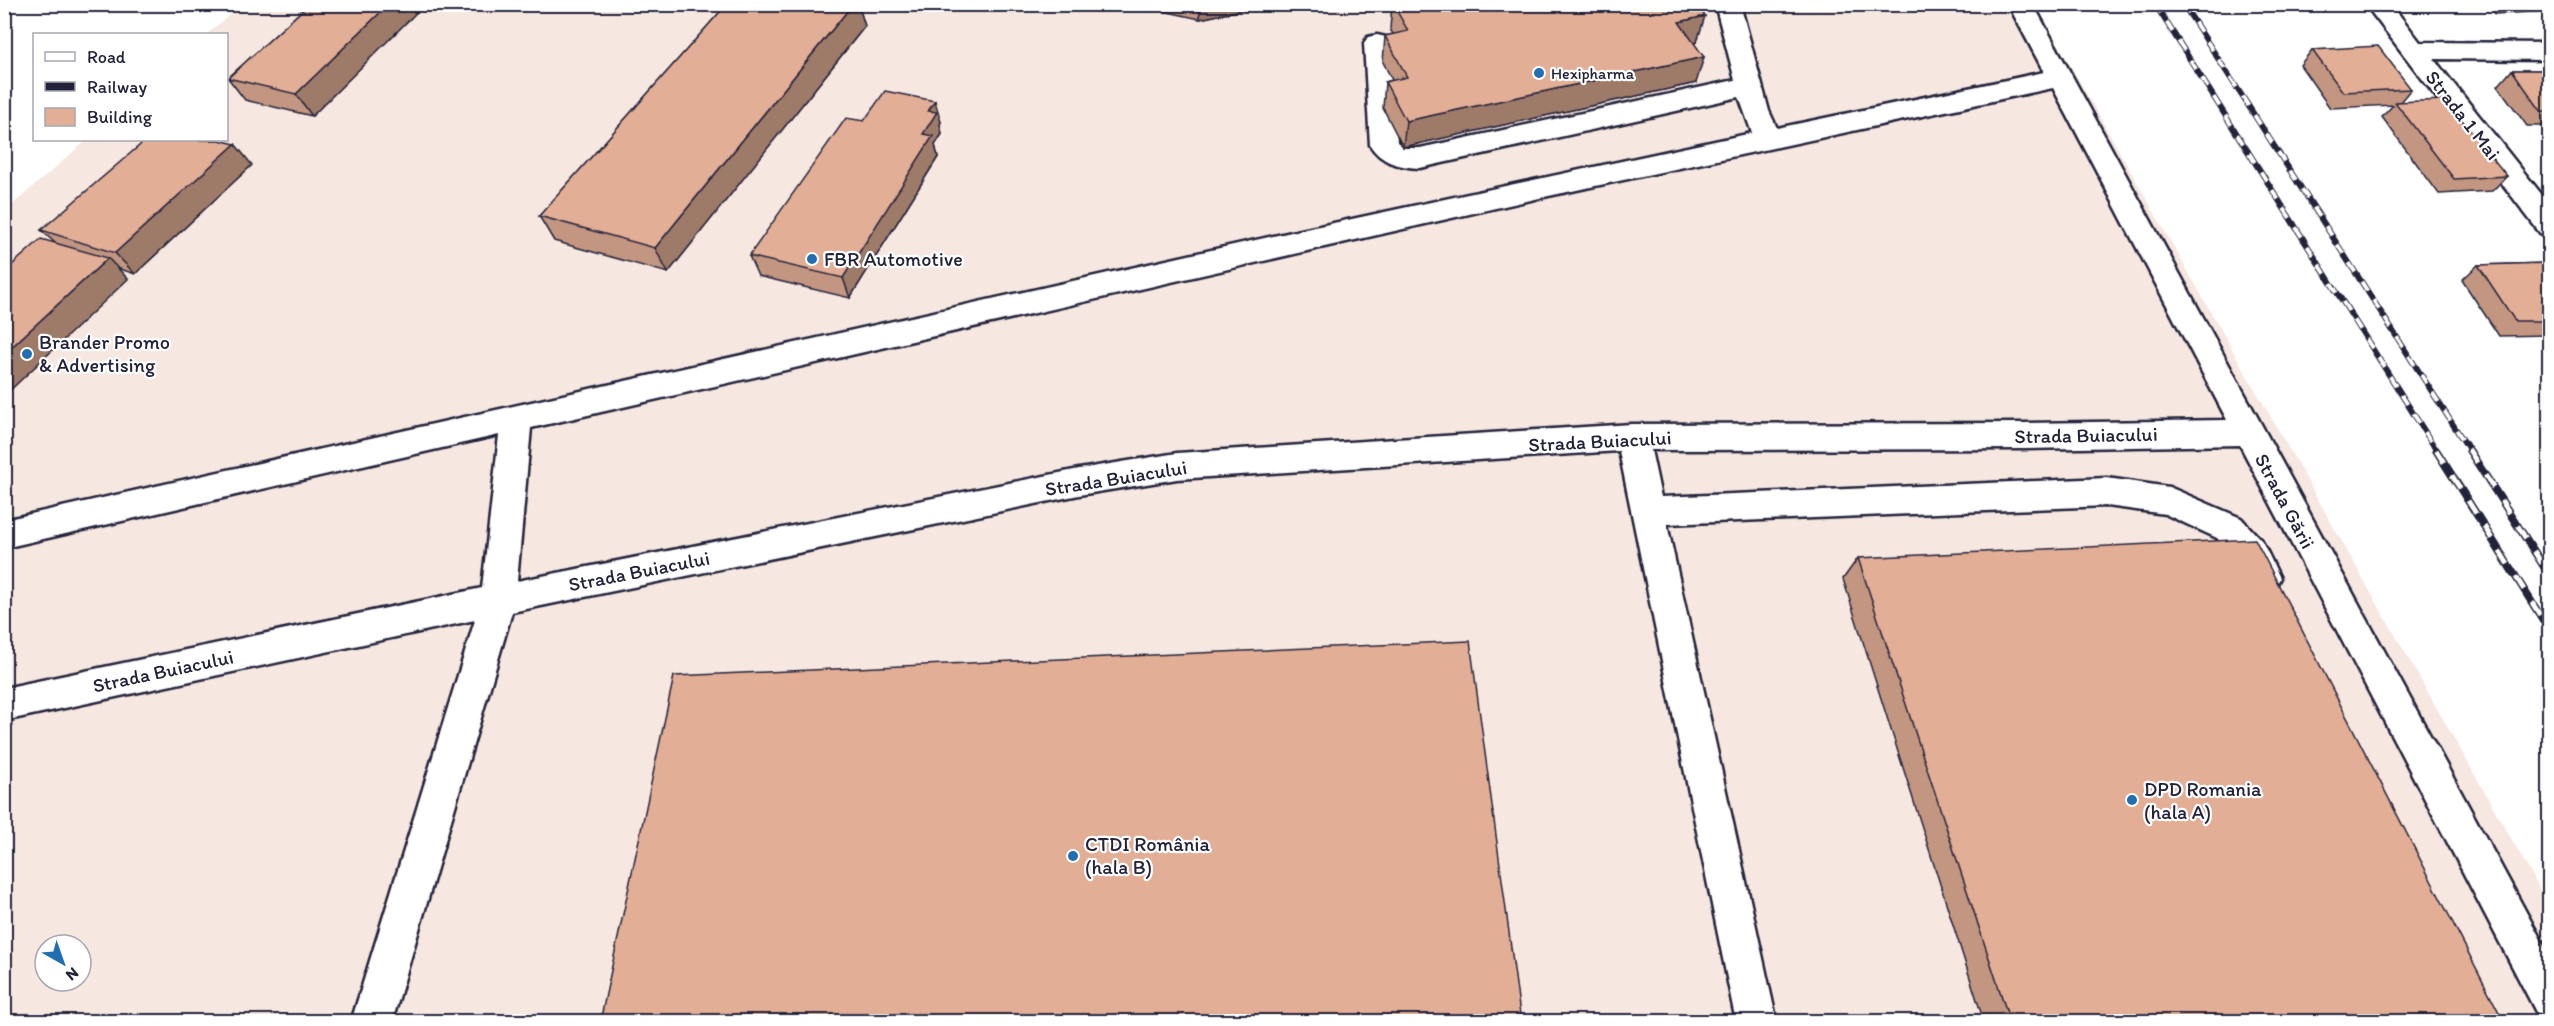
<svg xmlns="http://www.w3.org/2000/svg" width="2554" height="1026" font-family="Itim,sans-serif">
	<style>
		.built { fill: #f6e7e0; fill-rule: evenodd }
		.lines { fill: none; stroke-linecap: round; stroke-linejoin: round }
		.minor-casing { stroke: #22223b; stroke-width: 5 }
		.minor { fill: #fff; fill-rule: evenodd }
		.rail-far1-casing { stroke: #22223b; stroke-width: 6 }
		.rail-casing { stroke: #22223b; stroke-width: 8 }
		.rail-far1 { stroke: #fff; stroke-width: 4; stroke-dasharray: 11; stroke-linecap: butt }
		.rail { stroke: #fff; stroke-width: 5; stroke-dasharray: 15; stroke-linecap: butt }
		.wall { fill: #c29681; stroke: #22223b; stroke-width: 1.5 }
		.shaded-wall { fill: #9e7a69; stroke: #22223b; stroke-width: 1.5 }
		.building { fill: #e2ae96; stroke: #22223b; stroke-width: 1.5 }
		.poi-dot { fill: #1f6fb2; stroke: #fff; stroke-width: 2 }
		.labels { text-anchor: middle; stroke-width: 4.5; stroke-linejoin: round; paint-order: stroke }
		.far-poi-label { font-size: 16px; fill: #22223b; stroke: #fff; text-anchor: start }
		.street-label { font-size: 20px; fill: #22223b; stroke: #fff }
		.poi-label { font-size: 20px; fill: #22223b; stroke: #fff; text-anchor: start }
	</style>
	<rect width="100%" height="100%" fill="#fff"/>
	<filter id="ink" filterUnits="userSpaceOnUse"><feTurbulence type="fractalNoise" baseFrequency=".0167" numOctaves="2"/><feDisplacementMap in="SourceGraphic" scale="12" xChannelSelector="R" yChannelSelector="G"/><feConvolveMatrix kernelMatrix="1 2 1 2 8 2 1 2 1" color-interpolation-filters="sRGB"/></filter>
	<g filter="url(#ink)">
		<!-- built -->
		<path class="built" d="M241,5h1795l513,900v116h-2544l-1,-809 83,-72h139v-106h-19zM45,945h36v36h-36z"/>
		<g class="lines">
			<defs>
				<path id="minor" d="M1715,4h25l29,107 8,17 267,-56 -36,-68h25l517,952v62l-14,-6 -296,-567 -215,4 -374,1 10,47 446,-19 62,9 72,31 21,23 18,37 -5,10 -12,5 -12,-5 -13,-27 -21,-23 -52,-24 -58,-8 -440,18 110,498h-41l-117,-571 -442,28 -98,16 -567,117 -120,410h-41l124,-402 -471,101v-33l478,-100 17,-153 -495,113v-28l1283,-287 465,-100 -13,-36 -319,71c-20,-1 -39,-5 -50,-23l-6,-102 4,-6 9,-2 9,2 4,6 7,99 8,6h15l315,-68zM2053,88l174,332 -202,3 -393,1 -455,29 -98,16 -562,112 14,-153 1013,-231z
					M2365,4h26l29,38 130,1v17l-116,-1 116,146v31l-10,-3z"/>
			</defs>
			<!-- minor casing -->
			<use href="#minor" class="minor-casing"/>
			<!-- minor -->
			<use href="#minor" class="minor"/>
			<defs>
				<path id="rail-far1" d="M2155,4l282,447
					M2183,4l287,447"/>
				<path id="rail" d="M2436,450l114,181
					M2469,450l81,126"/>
			</defs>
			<!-- rail-far1 casing -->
			<use href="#rail-far1" class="rail-far1-casing"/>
			<!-- rail casing -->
			<use href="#rail" class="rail-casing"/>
			<!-- rail-far1 -->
			<use href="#rail-far1" class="rail-far1"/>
			<!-- rail -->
			<use href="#rail" class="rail"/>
		</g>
		<!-- wall -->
		<path class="wall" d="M309,4l3,112 -67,-16 -17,-22z
			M727,4h131l7,22 -197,247 -114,-32 -15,-25z
			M1130,4h138l-68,15z
			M1392,4h304l1,38 -3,1 2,40 -293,64 -20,-39 2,-26 7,-2 -9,-18 2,-26 8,-2 -3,-5z
			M2487,4h63v7l-55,3z
			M2312,50l99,39 -11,13 107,74 -15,15 -53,3 -57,-77 11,-12 -63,3 -30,-43z
			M2512,70h38v56h-23l-29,-40z
			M864,121l77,1 -1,2 2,10 -7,11 3,12 -88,141 -92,-22 -9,-20z
			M252,165l-117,109 -18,-6 11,11 -73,-36 -14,-13z
			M2550,263v72l-51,1 -37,-56 16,-15z
			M1858,558l646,464h-520l-141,-443z"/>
		<!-- shaded-wall -->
		<path class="shaded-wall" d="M389,4h36l-113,112 -16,-22z
			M853,4h5l7,22 -197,247 -13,-25z
			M1199,4h69l-68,15z
			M1705,16l-8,26 -25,6 7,-26z
			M1704,57l-8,26 -293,64 3,-26z
			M935,101l6,21 -1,2 2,10 -7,11 3,12 -88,141 -7,-20 80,-144 5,-23z
			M235,144l17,21 -117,109 -20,-21z
			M108,258l20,21 -124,117v-42z"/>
		<!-- building -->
		<path class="building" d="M309,4h80l-93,90 -68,-16z
			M727,4h126l-198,244 -116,-32z
			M1393,4h303l9,12 -26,6 25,35 -298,64 -21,-39 22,-5 -22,-41 23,-5z
			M2378,46l33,43 -68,3 -31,-42z
			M2512,70h38v41h-9z
			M885,91l50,10 -7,10 9,1 -14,22 10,2 -90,142 -94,-22 97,-138 18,3z
			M2446,100l61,76 -53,3 -59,-77z
			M146,140h73l16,4 -120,109 -74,-23z
			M41,239l67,19 -104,96v-82z
			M2550,263v58h-35l-37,-56z
			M2255,539l249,483h-494l-152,-464z
			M1470,641l51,381h-921l74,-346z"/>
	</g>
	<!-- markers -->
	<g class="poi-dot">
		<circle cx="1539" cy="73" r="6"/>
		<circle cx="812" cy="259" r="6"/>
		<circle cx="27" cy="354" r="6"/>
		<circle cx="2132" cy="800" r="6"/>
		<circle cx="1073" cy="856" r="6"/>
	</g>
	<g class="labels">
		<!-- far-poi labels -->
		<g class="far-poi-label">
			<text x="1551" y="79">Hexipharma</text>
		</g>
		<!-- street labels -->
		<g class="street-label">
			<text transform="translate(2463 115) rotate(52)" y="7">Strada 1 Mai</text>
			<text transform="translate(2086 435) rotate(-1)" y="7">Strada Buiacului</text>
			<text transform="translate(1600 441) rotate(-3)" y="7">Strada Buiacului</text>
			<text transform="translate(1116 478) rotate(-9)" y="7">Strada Buiacului</text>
			<text transform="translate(2285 501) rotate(62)" y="7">Strada Gării</text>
			<text transform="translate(639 571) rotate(-11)" y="7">Strada Buiacului</text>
			<text transform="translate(163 671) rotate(-12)" y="7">Strada Buiacului</text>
		</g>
		<!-- poi labels -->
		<g class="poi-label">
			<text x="824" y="266">FBR Automotive</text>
			<text x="39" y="349">Brander Promo<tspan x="39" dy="23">&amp; Advertising</tspan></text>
			<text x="2144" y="796">DPD Romania<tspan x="2144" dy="23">(hala A)</tspan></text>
			<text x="1085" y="851">CTDI România<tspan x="1085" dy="23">(hala B)</tspan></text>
		</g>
	</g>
	<!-- margin -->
	<rect width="2554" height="1026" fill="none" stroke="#fff" stroke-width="24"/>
	<rect x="12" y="12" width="2530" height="1002" fill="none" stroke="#22223b" stroke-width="2" filter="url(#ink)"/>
	<!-- legend -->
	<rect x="33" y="33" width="195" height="108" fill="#ffffff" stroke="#a7a7b1" stroke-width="1.5"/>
	<rect x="45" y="52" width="30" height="9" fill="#ffffff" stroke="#a7a7b1" stroke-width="1.5"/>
	<text x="87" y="63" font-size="18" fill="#22223b">Road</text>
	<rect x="45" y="82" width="30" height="9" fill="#22223b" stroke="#a7a7b1" stroke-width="1.5"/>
	<text x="87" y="93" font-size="18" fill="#22223b">Railway</text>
	<rect x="45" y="108" width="30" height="18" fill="#e2ae96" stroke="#a7a7b1" stroke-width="1.5"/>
	<text x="87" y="123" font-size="18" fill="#22223b">Building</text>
	<!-- north arrow -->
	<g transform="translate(63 963) rotate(140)"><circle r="28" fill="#ffffff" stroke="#a7a7b1" stroke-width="1.5"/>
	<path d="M0-4.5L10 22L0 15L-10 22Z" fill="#1f6fb2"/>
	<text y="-9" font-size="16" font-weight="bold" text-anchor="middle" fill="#22223b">N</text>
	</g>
</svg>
